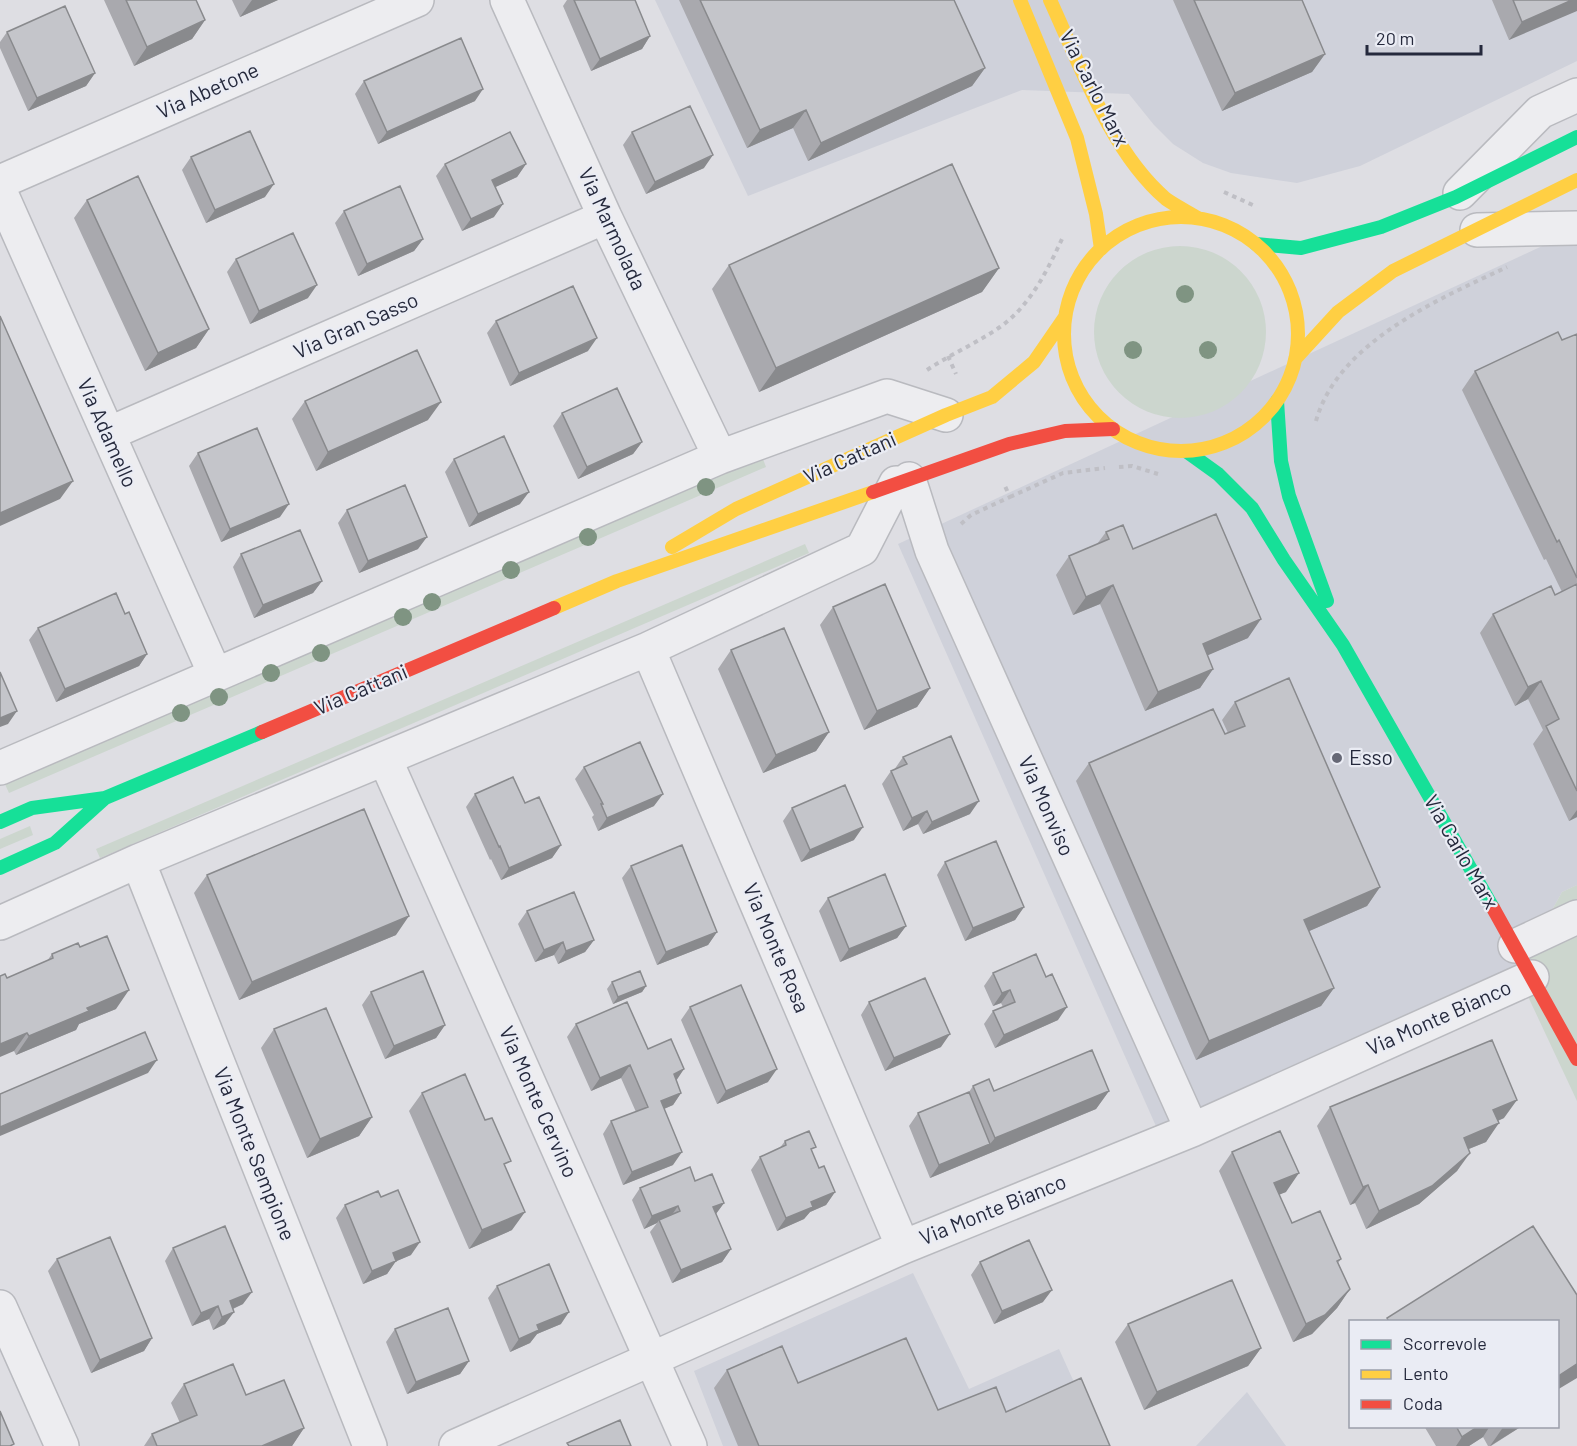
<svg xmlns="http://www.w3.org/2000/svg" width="1577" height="1446" font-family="Barlow,sans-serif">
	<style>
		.built { fill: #cfd1da }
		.green { fill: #ccd6ce }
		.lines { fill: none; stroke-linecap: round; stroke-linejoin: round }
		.street-casing { stroke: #b9babf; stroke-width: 36 }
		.path { stroke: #bfbfc5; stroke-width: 4; stroke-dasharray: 4.5 4.5; stroke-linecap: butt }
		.street { stroke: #ededf0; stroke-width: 33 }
		.fast { stroke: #16e098; stroke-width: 14 }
		.slow { stroke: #ffcf43; stroke-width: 14 }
		.jam { stroke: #f24e42; stroke-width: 14 }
		.tree { fill: #7f9482 }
		.wall { fill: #a9a9ae }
		.shaded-wall { fill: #898a8d }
		.building { fill: #c4c5ca; stroke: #898a8d; stroke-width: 1.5 }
		.poi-dot { fill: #666876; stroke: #eaecf4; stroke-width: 2 }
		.labels { text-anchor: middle; stroke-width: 4.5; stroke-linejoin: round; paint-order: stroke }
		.street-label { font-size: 21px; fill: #25293c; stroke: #eaecf4 }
		.poi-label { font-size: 21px; fill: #25293c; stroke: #eaecf4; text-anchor: start }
	</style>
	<rect width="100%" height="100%" fill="#dedee3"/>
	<!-- built -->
	<path class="built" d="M655,0h922v61l-217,105 -63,17 -66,-10 -28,-10 -30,-19 -19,-19 -25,-31 -107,-4 -274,106z
		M1577,230v655l-15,7 -45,81 -358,160 -261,-589z
		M913,1273l56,116 90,-40 44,97h-380l-29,-75z
		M1247,1392l39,54h-90z"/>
	<!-- green -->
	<path class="green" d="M1094 332a86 86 0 1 1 172 0a86 86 0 1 1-172 0Z
		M761,454l5,13 -757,326 -6,-13z
		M805,544l4,9 -709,305 -4,-9z
		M30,826l3,9 -33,14v-10z
		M1577,885v216l-60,-128 45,-81z"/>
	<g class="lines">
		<defs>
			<path id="street" d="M507,0l98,217 115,240
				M0,182l417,-182
				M0,191l215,483
				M1460,193l80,-81 37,-17
				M1477,230l100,-2
				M108,434l497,-217
				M909,479l23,72 260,579
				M648,649l255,598
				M385,759l305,687
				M0,768l720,-311 167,-61 59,19
				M138,861l232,585
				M0,923l138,-62 510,-212 214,-100 34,-66
				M1515,946l62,-29
				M0,1307l62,139
				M456,1446l447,-199 289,-117 340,-153"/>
		</defs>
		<!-- street casing -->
		<use href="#street" class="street-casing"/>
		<!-- path -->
		<path class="path" d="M1224,192l31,14
			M948,356l8,18
			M927,370c24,-16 50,-27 73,-43 30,-21 47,-56 62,-88
			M1316,421c22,-79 123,-122 191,-154
			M1119,467l13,-1 26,8
			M1010,497l53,-24 42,-5
			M961,524l10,-9 39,-18 -6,-13"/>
		<!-- street -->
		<use href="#street" class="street"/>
		<!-- fast -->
		<path class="fast" d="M1256,244l45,4 80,-21 75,-30 121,-60
			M1277,401l4,60 8,35 38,105
			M1186,451l32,23 34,34 32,52 59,85 150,263
			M0,822l32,-14 73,-10 157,-66
			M0,868l55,-25 50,-45"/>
		<!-- slow -->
		<path class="slow" d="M1020,0l57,138 19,76 5,35
			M1050,0c30,65 61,152 116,199 10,7 22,13 32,19
			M1064 334a117 117 0 1 1 234 0a117 117 0 1 1-234 0Z
			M1295,359l43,-47 55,-41 184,-91
			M672,547l64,-38 210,-94 46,-18 42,-35 31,-45
			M554,608l63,-27 256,-89"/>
		<!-- jam -->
		<path class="jam" d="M873,492l136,-48 56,-13 48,-2
			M262,732l292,-124
			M1493,908l84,151"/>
	</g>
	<!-- trees -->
	<g class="tree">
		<circle cx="1185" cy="294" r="9"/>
		<circle cx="1133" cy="350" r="9"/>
		<circle cx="1208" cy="350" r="9"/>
		<circle cx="706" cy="487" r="9"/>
		<circle cx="588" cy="537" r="9"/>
		<circle cx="511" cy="570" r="9"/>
		<circle cx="432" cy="602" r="9"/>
		<circle cx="403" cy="617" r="9"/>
		<circle cx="321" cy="653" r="9"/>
		<circle cx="271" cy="673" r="9"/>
		<circle cx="219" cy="697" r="9"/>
		<circle cx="181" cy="713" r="9"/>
	</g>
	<!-- wall -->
	<path class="wall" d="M104,0h92l9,20 -13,19 -58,27z
		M232,0h46l-38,17z
		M567,0h68l15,36 -8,13 -51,22 -28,-65z
		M679,0h275l31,68 -13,18 -164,75 -15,-33 -46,20z
		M1173,0h129l23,54 -13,18 -90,39z
		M1492,0h85l-68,40z
		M7,32l88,41 -9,13 -58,25 -28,-63v-6z
		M364,81l111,20 -97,43 -23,-50z
		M632,132l72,36 -58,26 -23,-49z
		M191,157l74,40 -59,26 -24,-53z
		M445,164h81l-9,13 -22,10 -1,30 -32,14 -26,-55z
		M87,200l122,129 -13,19 -51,23 -71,-153z
		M344,211l79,28 -9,12 -56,25 -23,-53z
		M236,259l72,39 -58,26 -23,-52z
		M729,265l270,3 -17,24 -223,100 -47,-103z
		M496,321l92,30 -78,35 -23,-53z
		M1577,334v483l-8,4 -36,-77 10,-14 -15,-31 -13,7 -35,-73 13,-19 62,-19 7,-3 -16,-33 -2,1 -82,-170 13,-19 87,-31z
		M305,401l123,19 -112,51 -24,-52z
		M562,413l80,29 -9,12 -55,25 -25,-53z
		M198,453l82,64 -59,25 -32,-76z
		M454,459l66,45 -51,23 -24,-55z
		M347,510l71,39 -59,24 -21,-50z
		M1106,532l27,17 115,89 -41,17 6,14 -13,19 -55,23 -45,-107 -27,11 -17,-40 13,-19 28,-12z
		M241,554l81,27 -9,12 -59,25 -21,-51z
		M833,607l97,81 -13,19 -53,23 -44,-105z
		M125,614l22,40 -8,12 -83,36 -27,-62 9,-12z
		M731,650l98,82 -13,19 -53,22 -45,-104z
		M1235,702l145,185 -13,19 -58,25 25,57 -13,18 -125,54 -120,-279 13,-18 139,-30 -6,-13z
		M903,757l67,57 -47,20 -5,-10 -15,7 -21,-47 9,-13 3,-1z
		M584,767l70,39 -56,25 -6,-14 2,-2 -19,-36z
		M475,794l50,9 36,42 -9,13 -51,22 -10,-21 -1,1 -24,-53z
		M792,808l62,32 -53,22 -18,-41z
		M945,862l79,45 -9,13 -50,21 -28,-66z
		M631,866l86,66 -9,13 -51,20 -35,-87z
		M207,875l189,60 -157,65 -45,-107z
		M828,898l78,28 -9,12 -57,24 -21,-51z
		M527,911l67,29 -9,12 -27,12 -4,-9 -19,7 -17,-38z
		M80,947l36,62 -37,15 -3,6 -60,25 -2,-4 -7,-73 40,-17 5,-7z
		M993,973l65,47 -63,28 -11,-24 9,-13 10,-4 -2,-4 -8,3 -9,-20z
		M612,982l34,4 -4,6 -29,12 -6,-15z
		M371,992l74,33 -9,13 -51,21 -23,-54z
		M869,1002l72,45 -56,24 -24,-56z
		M690,1007l78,75 -51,22 -36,-84z
		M576,1024l72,25 28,31 5,13 -8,12 -9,4 9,56 -50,20 -20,-51 8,-13 25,-9 -15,-34 -30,13 -24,-54z
		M274,1029l98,88 -13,19 -52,22 -46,-110z
		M973,1086l21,5h115l-13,18 -166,69 -21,-52 9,-13 51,-21z
		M422,1093l63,27 21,48 6,62 -43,19 -60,-138z
		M1330,1107l174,11 -6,3 -12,21 -17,7 -12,22 -38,33 -53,25 -11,-26 -5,2 -33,-79z
		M785,1141l27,12 7,15 16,24 -9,13 -16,7 -6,7 -27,12 -26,-61 9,-13 19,-8z
		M1232,1152l54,40 -7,2 13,29 49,36 -3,4 12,26 -13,19 -25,26 -19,8 -74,-171z
		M695,1181l29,22 -8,11 15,35 -9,13 -50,21 -22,-51 7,-9 -13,6 -12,-29 8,-12z
		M381,1197l30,58 -15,6 -9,13 -24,10 -27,-66 9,-13z
		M173,1248l70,56 -10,5 -8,15 -12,6 -4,-11 -17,7 -27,-65z
		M57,1259l95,79 -8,13 -53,22 -43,-102z
		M980,1262l63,40 -49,22 -23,-49z
		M497,1286l64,38 -24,10 -7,9 -20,9 -22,-54z
		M1128,1324l133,24 -13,18 -104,44 -29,-68z
		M395,1329l74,32 -9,13 -53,20 -21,-52z
		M727,1370l211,40 68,2 104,34h-372l-24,-58z
		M184,1384l120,44 -12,18h-148l8,-12 28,-11 -9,-20z
		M1424,1426h98l-31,20h-3l-5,-9 -14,9h-33z"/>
	<!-- shaded-wall -->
	<path class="shaded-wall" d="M252,0h26l-38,17z
		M1572,0h5v11l-68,29 13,-18z
		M205,20l-13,19 -58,27 13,-19z
		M650,36l-8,13 -51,22 9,-12z
		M1325,54l-13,18 -90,39 13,-18z
		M985,68l-13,18 -164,75 13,-18z
		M95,73l-9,13 -58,25 9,-13z
		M483,89l-8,12 -97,43 9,-12z
		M806,110l-13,18 -46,20 13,-18z
		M713,155l-9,13 -58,26 9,-12z
		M526,164l-9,13 -34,16 9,-13z
		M274,184l-9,13 -59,26 9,-13z
		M503,204l-9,13 -32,14 9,-12z
		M423,239l-9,12 -56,25 9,-12z
		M999,268l-17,24 -223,100 17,-24z
		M317,285l-9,13 -58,26 9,-13z
		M209,329l-13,19 -51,23 13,-18z
		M597,338l-9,13 -78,35 9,-13z
		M441,402l-13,18 -112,51 12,-19z
		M642,442l-9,12 -55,25 9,-12z
		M73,481l-13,18 -60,27v-13z
		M529,492l-9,12 -51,23 9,-13z
		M289,504l-9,13 -59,25 9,-13z
		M427,537l-9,12 -59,24 9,-12z
		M322,581l-9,12 -59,25 9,-13z
		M1113,585l-13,19 -27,11 13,-18z
		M1261,619l-13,19 -58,25 13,-19z
		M147,654l-8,12 -83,36 9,-13z
		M1213,669l-13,19 -55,23 13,-19z
		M1541,681l-13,18 -13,7 13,-19z
		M930,688l-13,19 -53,23 13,-19z
		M17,711l-9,13 -8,3v-9z
		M829,732l-13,19 -53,22 13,-18z
		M663,794l-9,12 -56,25 9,-13z
		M979,801l-9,13 -47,20 9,-12z
		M1577,810v7l-8,4z
		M927,811l-9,13 -15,7 9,-13z
		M863,827l-9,13 -53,22 9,-12z
		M561,845l-9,13 -51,22 8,-12z
		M1380,887l-13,19 -76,33 13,-19z
		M1024,907l-9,13 -50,21 8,-13z
		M409,916l-13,19 -157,65 13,-18z
		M906,926l-9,12 -57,24 9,-13z
		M717,932l-9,13 -51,20 9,-13z
		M594,940l-9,12 -27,12 8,-13z
		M563,942l-9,13 -19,7 9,-12z
		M646,986l-4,6 -29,12 5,-7z
		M1334,988l-13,18 -125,54 13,-19z
		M129,990l-13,19 -37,15 -3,6 -60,25 13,-19 58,-28z
		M1010,990l-9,13 -8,3 9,-13z
		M1067,1007l-9,13 -63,28 9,-13z
		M445,1025l-9,13 -51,21 9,-13z
		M27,1033l-13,18 -14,6v-13z
		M950,1034l-9,13 -56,24 9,-13z
		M157,1060l-9,13 -148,63v-9z
		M630,1065l-9,13 -30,13 9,-13z
		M684,1069l-8,12 -2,-7z
		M777,1069l-9,13 -51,22 9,-13z
		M1109,1091l-13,18 -166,69 9,-13 51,-21 5,-6z
		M681,1093l-8,12 -21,9 9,-13z
		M1517,1100l-13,18 -24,10 13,-18z
		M372,1117l-13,19 -52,22 13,-19z
		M1499,1123l-13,19 -35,14 13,-18z
		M682,1152l-9,13 -50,20 9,-13z
		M1470,1153l-13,18 -38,33 -53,25 13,-18z
		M1299,1173l-13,19 -25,10 13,-19z
		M1368,1185l-13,18 -5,2 13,-18z
		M835,1192l-9,13 -16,7 -6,7 -27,12 9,-13 25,-16z
		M724,1203l-9,12 -2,-8z
		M678,1206l-9,13 -10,1 -2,3 -13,6 8,-13z
		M525,1212l-13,18 -43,19 13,-19z
		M420,1242l-9,13 -21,9 6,-3 -9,13 -24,10 9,-13 21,-18z
		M731,1249l-9,13 -50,21 9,-13z
		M1350,1289l-13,19 -25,26 -19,8 13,-18z
		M1052,1290l-9,12 -49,22 8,-13z
		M252,1292l-9,12 -22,10 9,-13z
		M218,1306l-9,13 -17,7 9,-13z
		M234,1312l-9,12 -12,6 9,-13z
		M569,1312l-8,12 -24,10 -7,9 -20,9 9,-13 18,-14z
		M152,1338l-8,13 -53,22 9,-13z
		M1261,1348l-13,18 -104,44 13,-18z
		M469,1361l-9,13 -53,20 9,-12z
		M1577,1364v14l-20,12v-13z
		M1479,1426h11l-7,11 -14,9h-13l6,-9z
		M1504,1426h18l-32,20z
		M304,1428l-12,18h-30z"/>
	<!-- building -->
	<path class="building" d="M126,0h70l9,20 -58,27z
		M574,0h61l15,36 -50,23z
		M700,0h254l31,68 -164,75 -15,-33 -46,20z
		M1194,0h108l23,54 -90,39z
		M1513,0h59l-50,22z
		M65,6l30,67 -58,25 -30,-66z
		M461,38l22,51 -96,43 -23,-51z
		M690,106l23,49 -58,27 -23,-50z
		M250,131l24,53 -59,26 -24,-53z
		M510,132l16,32 -34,16 11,24 -32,15 -26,-55z
		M952,164l47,104 -223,100 -47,-103z
		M138,176l71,153 -51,24 -71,-153z
		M400,186l23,53 -56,25 -23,-53z
		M293,233l24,52 -58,26 -23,-52z
		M573,286l24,52 -78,35 -23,-52z
		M0,316l73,165 -73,32z
		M1558,332l4,8 15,-6v244l-18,-38 -2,2 -82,-171z
		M417,350l24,52 -113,50 -23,-51z
		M617,388l25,54 -55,25 -25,-54z
		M257,428l32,76 -59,25 -32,-76z
		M504,436l25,56 -51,22 -24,-55z
		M405,485l22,52 -59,24 -21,-51z
		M1216,514l45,105 -58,25 10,25 -55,23 -45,-107 -27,12 -17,-41 40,-17 -3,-7 17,-7 10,24z
		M300,530l22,51 -59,24 -22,-51z
		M885,584l45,104 -53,23 -44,-104z
		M1577,584v207l-31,-65 13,-7 -18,-38 -13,6 -35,-73 58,-28 4,9z
		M116,593l9,21 4,-2 18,42 -82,35 -27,-61z
		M784,628l45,104 -53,23 -45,-105z
		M0,672l17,39 -17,7z
		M1289,678l91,209 -76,33 30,68 -125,53 -120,-278 124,-54 12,25 20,-8 -10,-24z
		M951,736l28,65 -47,21 -5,-11 -15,7 -21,-47 16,-7 -4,-7z
		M640,742l23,52 -56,24 -6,-14h2l-19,-37z
		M513,777l12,26 14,-6 22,48 -52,23 -9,-22 -1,1 -24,-53z
		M845,785l18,42 -53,23 -18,-42z
		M364,809l45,107 -157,66 -45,-107z
		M996,841l28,66 -51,21 -28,-66z
		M682,845l35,87 -51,20 -35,-86z
		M885,874l21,52 -57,23 -21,-51z
		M574,892l20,48 -28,11 -3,-9 -19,8 -17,-39z
		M107,936l22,54 -42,18 2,3 -60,25 -2,-3 -27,11v-68l5,-2 2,4 46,-20 -1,-4 26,-11 2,4z
		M1036,954l10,23 6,-3 15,33 -63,28 -11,-24 22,-9 -5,-12 -8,3 -9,-20z
		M423,971l22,54 -51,21 -23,-54z
		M640,971l6,15 -28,11 -6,-15z
		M925,978l25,56 -56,24 -25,-56z
		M741,985l36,84 -51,22 -36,-84z
		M627,1002l21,47 23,-10 13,30 -10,5 7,19 -20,8 21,51 -50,20 -21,-51 37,-14 -18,-42 -30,13 -24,-54z
		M326,1008l46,109 -52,22 -46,-110z
		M145,1032l12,28 -157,67v-33z
		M1492,1040l25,60 -24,10 6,13 -35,15 6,15 -38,33 -53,25 -11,-26 -5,2 -33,-80z
		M1092,1050l17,41 -114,47 -22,-52 16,-7 5,12z
		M465,1074l20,46 7,-2 19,43 -7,3 21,48 -43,18 -60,-137z
		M969,1092l21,52 -51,21 -21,-52z
		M809,1131l7,16 -5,2 8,19 5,-2 11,26 -24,10 2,5 -27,11 -26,-61 26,-12 -1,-4z
		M1280,1131l19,42 -25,10 18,40 28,-12 21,48 -4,2 13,28 -25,26 -19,9 -74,-172z
		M690,1167l5,14 17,-7 12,29 -11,4 18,42 -50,21 -22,-50 21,-9 -2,-5 -26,10 -12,-28z
		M398,1190l22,52 -27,11 3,8 -24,10 -27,-66 33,-14 3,6z
		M225,1226l27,66 -22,9 4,11 -12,5 -4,-11 -17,7 -28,-65z
		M1533,1226l44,69v69l-20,13v-55h-168l-2,-4z
		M110,1237l42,101 -52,22 -43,-101z
		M1029,1240l23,50 -50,21 -22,-49z
		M549,1264l20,48 -32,13 2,5 -20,9 -22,-53z
		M1232,1280l29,68 -104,44 -29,-68z
		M448,1308l21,53 -53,21 -21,-53z
		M906,1338l32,72 58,-23 10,25 75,-34 29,68h-351l-32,-76 55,-24 16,37z
		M233,1364l13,31 38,-15 20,48 -42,18h-105l-5,-12 45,-19 -13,-31z
		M0,1411l14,33 -4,2h-10z
		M620,1420l11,26h-62l-2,-3z
		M1456,1426h23l-17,11z"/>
	<!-- markers -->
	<circle class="poi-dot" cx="1337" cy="758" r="6"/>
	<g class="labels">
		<!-- street labels -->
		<g class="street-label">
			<text transform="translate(1094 88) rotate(63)" y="7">Via Carlo Marx</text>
			<text transform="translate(208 91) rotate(-24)" y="7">Via Abetone</text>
			<text transform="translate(612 229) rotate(65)" y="7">Via Marmolada</text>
			<text transform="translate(356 326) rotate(-24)" y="7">Via Gran Sasso</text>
			<text transform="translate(107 433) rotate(66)" y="7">Via Adamello</text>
			<text transform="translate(850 458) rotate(-24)" y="7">Via Cattani</text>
			<text transform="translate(361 690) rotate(-23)" y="7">Via Cattani</text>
			<text transform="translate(1046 806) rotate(66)" y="7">Via Monviso</text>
			<text transform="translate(1461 852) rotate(60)" y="7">Via Carlo Marx</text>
			<text transform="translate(776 948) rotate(67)" y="7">Via Monte Rosa</text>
			<text transform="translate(1439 1018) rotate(-24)" y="7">Via Monte Bianco</text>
			<text transform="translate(538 1102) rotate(66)" y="7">Via Monte Cervino</text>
			<text transform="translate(254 1154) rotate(68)" y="7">Via Monte Sempione</text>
			<text transform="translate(993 1210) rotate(-22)" y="7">Via Monte Bianco</text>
		</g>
		<!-- poi labels -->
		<g class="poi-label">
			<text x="1349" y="765">Esso</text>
		</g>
	</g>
	<!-- legend -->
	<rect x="1349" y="1320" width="210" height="108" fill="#eaecf4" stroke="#9b9eaa" stroke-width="1.5"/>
	<rect x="1361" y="1340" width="30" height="9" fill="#16e098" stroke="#9b9eaa" stroke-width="1.5"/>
	<text x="1403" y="1350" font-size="18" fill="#25293c">Scorrevole</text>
	<rect x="1361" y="1370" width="30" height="9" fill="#ffcf43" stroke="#9b9eaa" stroke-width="1.5"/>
	<text x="1403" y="1380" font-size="18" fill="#25293c">Lento</text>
	<rect x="1361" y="1400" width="30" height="9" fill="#f24e42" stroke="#9b9eaa" stroke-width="1.5"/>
	<text x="1403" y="1410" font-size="18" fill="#25293c">Coda</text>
	<!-- scale -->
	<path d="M1367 45v9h114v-9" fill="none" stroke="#25293c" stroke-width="3"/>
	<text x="1376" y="45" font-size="18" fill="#25293c" stroke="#eaecf4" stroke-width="4.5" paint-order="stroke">20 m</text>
</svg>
